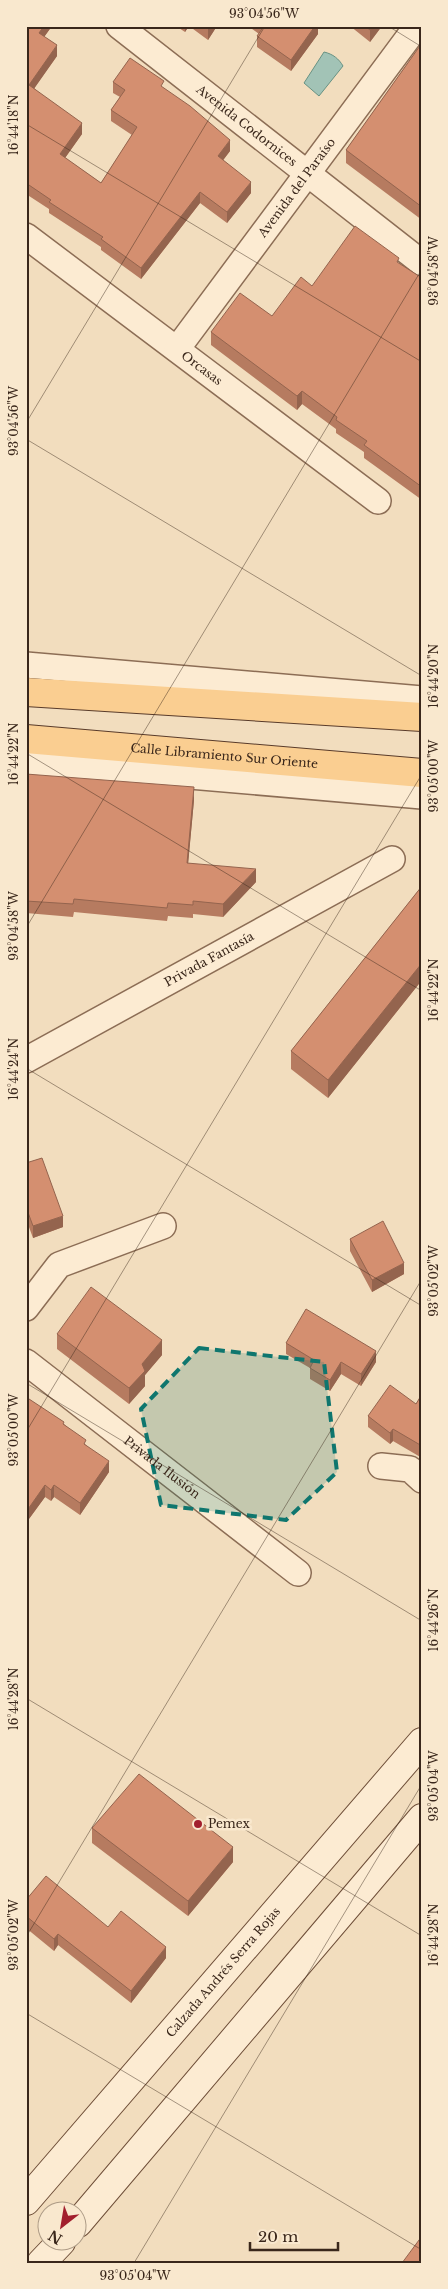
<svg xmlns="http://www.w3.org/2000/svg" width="448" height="2289" font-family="'Libre Baskerville',serif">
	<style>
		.water { fill: #a2c3b6; stroke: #689283 }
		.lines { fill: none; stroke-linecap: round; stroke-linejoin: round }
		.minor-casing { stroke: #8c6d55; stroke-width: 28 }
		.secondary-casing { stroke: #6e4e38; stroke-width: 30 }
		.primary-casing { stroke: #593b2a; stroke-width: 30 }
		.minor { stroke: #fcebd2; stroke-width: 25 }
		.secondary { stroke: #fcebd2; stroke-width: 28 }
		.primary { stroke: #face91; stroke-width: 28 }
		.wall { fill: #b67b60 }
		.shaded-wall { fill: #94644e }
		.building { fill: #d48f70; stroke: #94644e }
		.marked { fill: #0f766e; fill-opacity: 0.2; stroke: #0f766e; stroke-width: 4; stroke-dasharray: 10 6; stroke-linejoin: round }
		.ticks { fill: none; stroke: #3a271b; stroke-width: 1; stroke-opacity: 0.45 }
		.poi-dot { fill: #a21f2d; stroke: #f9e8ce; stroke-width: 2 }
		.labels { text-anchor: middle; stroke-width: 5; stroke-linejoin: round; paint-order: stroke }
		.street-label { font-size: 12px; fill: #3a271b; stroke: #f9e8ce }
		.poi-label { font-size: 12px; fill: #3a271b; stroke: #f9e8ce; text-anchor: start }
		.neatline { fill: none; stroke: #3a271b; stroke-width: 2 }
		.ticks-label { font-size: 12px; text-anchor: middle; fill: #3a271b }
	</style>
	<rect width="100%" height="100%" fill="#f2ddbe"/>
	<!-- water -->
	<path class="water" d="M324,52c9,2 15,7 19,14l-24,30 -15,-13z"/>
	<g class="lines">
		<defs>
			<g id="minor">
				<path id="s1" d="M119,26l303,237"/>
				<path id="s2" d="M26,236l352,265"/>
				<path id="s3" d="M177,349l240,-323"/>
				<path d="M26,665l396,34"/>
				<path d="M26,762l396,34"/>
				<path id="s4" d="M26,1060l366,-201"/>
				<path d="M26,1308l33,-43 104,-39"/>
				<path id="s5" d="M26,1362l272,211"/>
				<path d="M381,1466l29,3 12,11"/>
			</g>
			<g id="secondary">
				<path id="s6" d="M26,2201l396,-459"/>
				<path d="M78,2223l344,-405"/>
				<path d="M41,2263l20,-21"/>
			</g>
			<g id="primary">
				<path d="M26,692l396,25"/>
				<path id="s7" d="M26,739l396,34"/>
			</g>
		</defs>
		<!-- minor casing -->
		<use href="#minor" class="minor-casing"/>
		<!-- secondary casing -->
		<use href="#secondary" class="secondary-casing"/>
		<!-- primary casing -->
		<use href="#primary" class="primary-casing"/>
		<!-- minor -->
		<use href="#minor" class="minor"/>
		<!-- secondary -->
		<use href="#secondary" class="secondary"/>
		<!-- primary -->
		<use href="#primary" class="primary"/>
	</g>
	<!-- wall -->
	<path class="wall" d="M26,26h26l-8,11 13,19 -23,32 48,46 -17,24 36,25 31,-48 -21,-14v-11l9,-13 -7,-4v-11l51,6 66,63 -7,9 28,33 -24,30 -27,-20 -59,76 -40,-29v-3l-52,-34v-4l-23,-15z
		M176,26h13l-4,6z
		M189,26h28l-9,14z
		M248,26h70v8l-27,37 -34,-24v-11l2,-2z
		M350,26h32l-12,16z
		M422,43v177l-76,-57v-13z
		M399,264l23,14v222l-58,-42v-6l-28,-19v-4l-34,-25 -5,6 -86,-65v-13l61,-16 40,-30z
		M26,774l168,26 -6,63 68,19 -33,35 -30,-3v4l-25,-2 -1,5 -93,-9 -1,5 -47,-4z
		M422,886v94l-94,118 -37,-29v-18z
		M26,1163l37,64 -30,11 -7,-19z
		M350,1239l54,35 -32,18 -22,-41z
		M57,1334l105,21 -17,20v11l-16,18 -72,-55z
		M286,1343l90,19 -15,24 -20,-12 -11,17 -20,-12v-11l-24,-14z
		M422,1394v64l-29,-17 -3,3 -22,-17v-11l48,-12z
		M26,1397l38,27 22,21 23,27 -29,43 -26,-18 -3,4 -6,-4 -19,26z
		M92,1828l141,34 -45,54 -96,-73z
		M26,1900l82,27 58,31 -35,45 -73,-58 -4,6 -28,-23z"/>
	<!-- shaded-wall -->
	<path class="shaded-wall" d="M44,26h8l-13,18v-11z
		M185,26h4l-4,6z
		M209,26h8l-9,14v-12z
		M315,26h3v8l-27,37v-11z
		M373,26h9l-12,16v-12z
		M57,45v11l-28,40v-11z
		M82,123v11l-22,31v-11z
		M230,140v11l-12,16v-11z
		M251,182v11l-24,30v-11z
		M200,192v11l-59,76v-11z
		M302,391v13l-5,6v-14z
		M194,787v13l-7,76v-13z
		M256,869v13l-33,35v-13z
		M422,963v17l-94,118v-18z
		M63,1216v11l-30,11v-12z
		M404,1263v11l-32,18v-12z
		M162,1340v15l-17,20v11l-16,18v-16l13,-24z
		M376,1351v11l-15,24v-12z
		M341,1362v12l-11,17v-11z
		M393,1429v12l-3,3v-11z
		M109,1461v11l-29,43v-12z
		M45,1485v12l-19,26v-11z
		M54,1485v12l-3,4v-11z
		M233,1847v15l-45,54v-15z
		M58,1934v11l-4,6v-12z
		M166,1947v11l-35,45v-12z"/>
	<!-- building -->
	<path class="building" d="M26,26h18l-5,7 18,12 -28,40 53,38 -22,31 41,29 36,-56 -26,-17 14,-20 -12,-8 17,-24 34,23 -3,5 29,20 40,34 -12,16 33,26 -24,30 -27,-20 -59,76 -40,-29 2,-2 -54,-35 2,-2 -25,-17z
		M264,26h51l-24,34 -34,-24z
		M365,26h8l-3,4z
		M422,43v164l-76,-57z
		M355,226l44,32 -2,4 25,16v209l-58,-42 3,-4 -31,-21 1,-3 -35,-26 -5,5 -86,-64 29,-39 32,23 29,-39 11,9z
		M26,774l168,13 -7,76 69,6 -33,35 -30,-3v4l-25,-2 -1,5 -93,-9 -1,5 -47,-3z
		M422,886v77l-94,117 -37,-29z
		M42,1158l21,58 -30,10 -7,-19v-44z
		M383,1221l21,42 -32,17 -22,-41z
		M91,1287l71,53 -20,24 3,7 -16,17 -72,-54z
		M306,1309l70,42 -15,23 -20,-12 -11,18 -20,-12 4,-8 -28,-17z
		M390,1385l26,19 6,-10v52l-29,-17 -3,4 -22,-17z
		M26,1397l38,25 -1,2 23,16 -2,4 25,17 -29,42 -26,-18 -3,5 -6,-5 -19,27z
		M139,1774l94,73 -45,54 -96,-73z
		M46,1876l62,51 13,-16 45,36 -35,44 -73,-57 -4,5 -28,-23v-16z
		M422,2236v27h-20z"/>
	<!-- marked area -->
	<path class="marked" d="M199,1348l125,14 13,110 -51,48 -125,-15 -20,-96z"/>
	<!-- ticks -->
	<path class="ticks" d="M388,26l34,21M26,124l396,238M26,423l239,-397M26,439l396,237M26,753l396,238M26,928l396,-659M26,1068l396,238M26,1383l396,238M26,1432l396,-658M26,1698l396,238M26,1937l396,-658M26,2013l396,237M134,2263l288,-479"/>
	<!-- markers -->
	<circle class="poi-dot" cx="198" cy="1824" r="5"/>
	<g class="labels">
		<!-- street labels -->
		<g class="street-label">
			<text dy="4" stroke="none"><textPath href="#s1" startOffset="162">Avenida Codornices</textPath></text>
			<text dy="4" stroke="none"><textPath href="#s3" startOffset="201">Avenida del Paraíso</textPath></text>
			<text dy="4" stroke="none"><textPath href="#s2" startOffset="220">Orcasas</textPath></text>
			<text dy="4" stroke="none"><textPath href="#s7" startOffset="199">Calle Libramiento Sur Oriente</textPath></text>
			<text dy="4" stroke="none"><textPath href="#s4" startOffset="209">Privada Fantasía</textPath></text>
			<text dy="4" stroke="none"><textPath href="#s5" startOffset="172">Privada Ilusión</textPath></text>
			<text dy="4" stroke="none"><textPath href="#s6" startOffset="302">Calzada Andrés Serra Rojas</textPath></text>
		</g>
		<!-- poi labels -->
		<g class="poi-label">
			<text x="208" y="1828">Pemex</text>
		</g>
	</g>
	<!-- border -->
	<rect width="448" height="2289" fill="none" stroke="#f9e8ce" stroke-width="55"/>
	<!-- north arrow -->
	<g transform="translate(62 2226) rotate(211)"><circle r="24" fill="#f9e8ce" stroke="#ad9b86"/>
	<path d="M0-4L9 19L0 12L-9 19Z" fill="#a21f2d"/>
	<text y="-8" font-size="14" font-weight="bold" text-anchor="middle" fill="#3a271b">N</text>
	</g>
	<!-- scale -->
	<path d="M250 2242v8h88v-8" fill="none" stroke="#3a271b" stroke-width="2.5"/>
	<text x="258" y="2242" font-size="15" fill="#3a271b" stroke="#f9e8ce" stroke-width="4" paint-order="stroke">20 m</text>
	<rect x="28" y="28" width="392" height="2234" class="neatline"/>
	<g class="ticks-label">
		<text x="264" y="18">93°04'56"W</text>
		<text transform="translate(14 125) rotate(-90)" y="4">16°44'18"N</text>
		<text transform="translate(434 271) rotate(-90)" y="4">93°04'58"W</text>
		<text transform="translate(14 421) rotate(-90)" y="4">93°04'56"W</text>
		<text transform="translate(434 676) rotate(-90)" y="4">16°44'20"N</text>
		<text transform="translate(14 754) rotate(-90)" y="4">16°44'22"N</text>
		<text transform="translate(434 776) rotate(-90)" y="4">93°05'00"W</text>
		<text transform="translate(14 926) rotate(-90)" y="4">93°04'58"W</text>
		<text transform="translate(434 990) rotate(-90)" y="4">16°44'22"N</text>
		<text transform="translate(14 1069) rotate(-90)" y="4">16°44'24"N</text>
		<text transform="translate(434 1281) rotate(-90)" y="4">93°05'02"W</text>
		<text transform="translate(14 1430) rotate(-90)" y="4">93°05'00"W</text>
		<text transform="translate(434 1620) rotate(-90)" y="4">16°44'26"N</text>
		<text transform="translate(14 1699) rotate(-90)" y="4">16°44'28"N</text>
		<text transform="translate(434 1786) rotate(-90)" y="4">93°05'04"W</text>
		<text transform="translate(434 1935) rotate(-90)" y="4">16°44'28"N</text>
		<text transform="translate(14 1935) rotate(-90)" y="4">93°05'02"W</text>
		<text x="135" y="2280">93°05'04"W</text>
	</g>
</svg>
